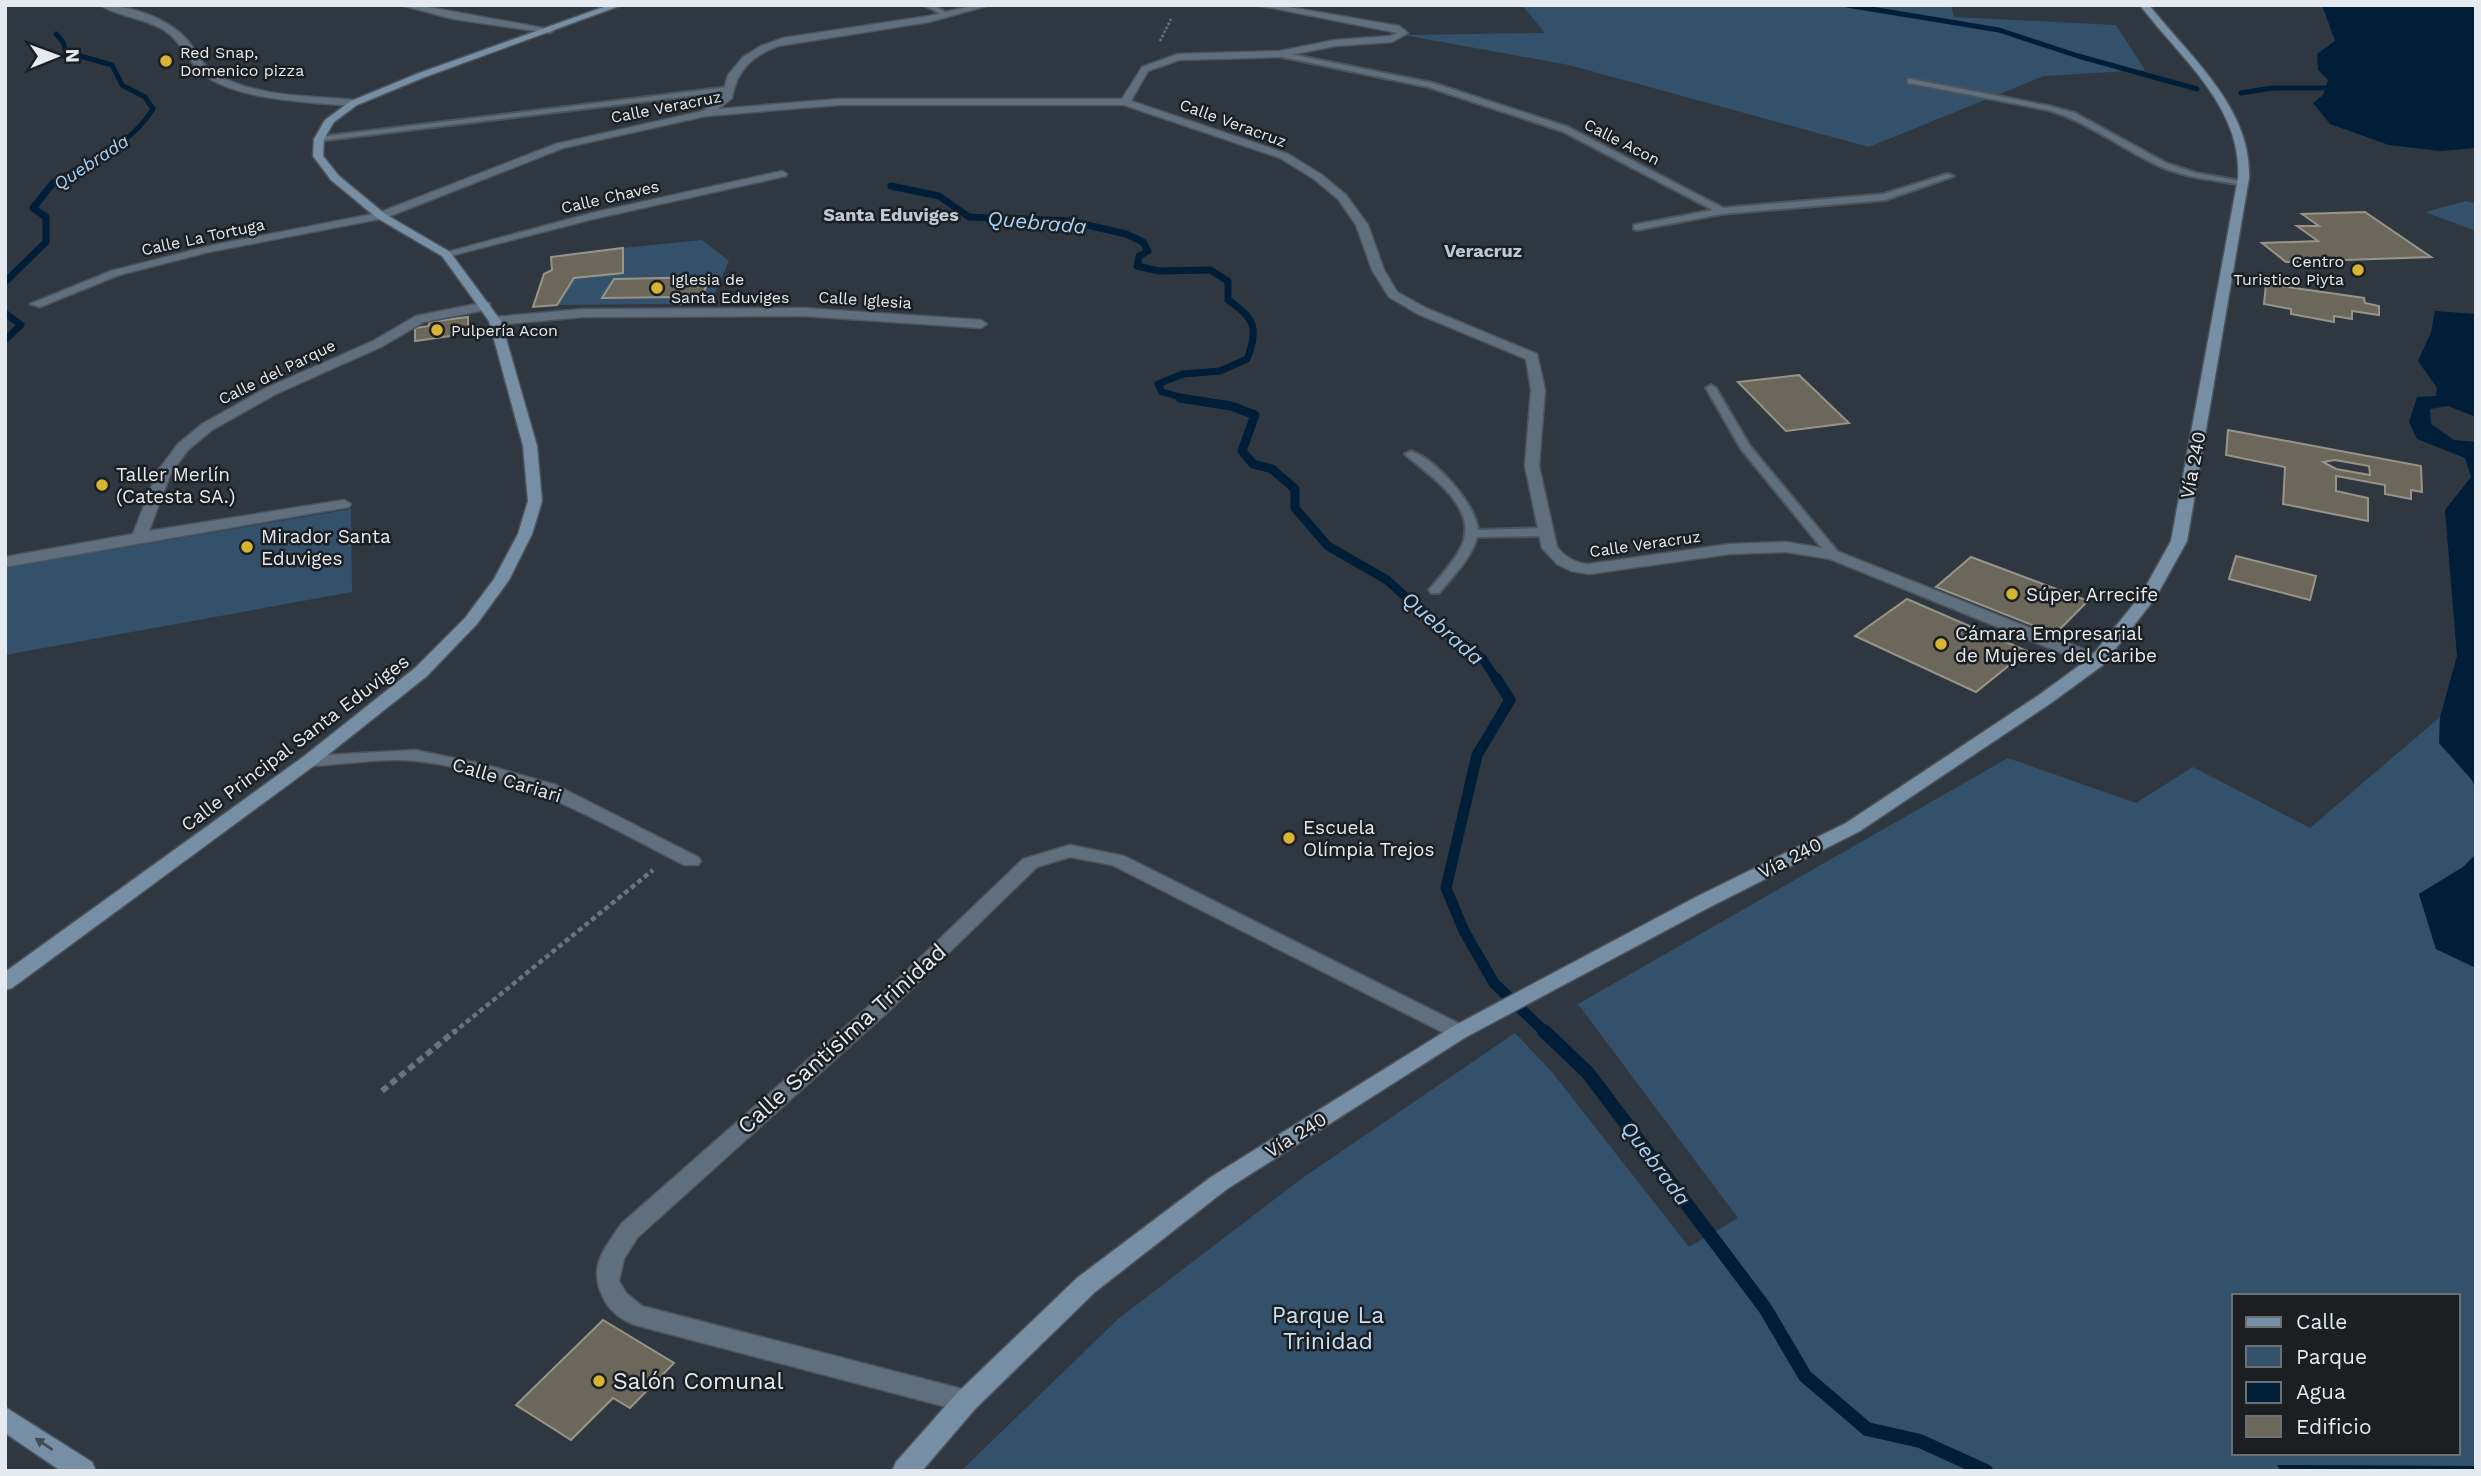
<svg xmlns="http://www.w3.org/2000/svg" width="2481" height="1476" font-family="'Work Sans',sans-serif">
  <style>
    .green { fill: #34516b; fill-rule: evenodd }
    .water { fill: #001e38 }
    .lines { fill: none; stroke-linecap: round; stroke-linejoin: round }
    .stream-far4 { stroke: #001e38; stroke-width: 5 }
    .stream-far3 { stroke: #001e38; stroke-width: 7 }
    .stream-far2 { stroke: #001e38; stroke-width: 9 }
    .stream-far1 { stroke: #001e38; stroke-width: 11 }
    .stream { stroke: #001e38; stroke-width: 14 }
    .building { fill: #6b675b; stroke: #989487; stroke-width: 2; fill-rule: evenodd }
    .lane-casing { stroke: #4c545c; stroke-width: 4 }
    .street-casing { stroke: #4c545c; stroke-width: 3 }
    .secondary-casing { stroke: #4c545c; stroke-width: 3 }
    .path-far2 { stroke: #6b737a; stroke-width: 2.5; stroke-dasharray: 2.5 2; stroke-linecap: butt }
    .path-far1 { stroke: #6b737a; stroke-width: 4.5; stroke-dasharray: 5 3.5; stroke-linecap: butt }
    .path { stroke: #6b737a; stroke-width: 6; stroke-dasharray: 7 4.5; stroke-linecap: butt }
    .lane { fill: #606f7d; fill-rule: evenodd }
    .street { fill: #606f7d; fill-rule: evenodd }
    .secondary { fill: #778fa5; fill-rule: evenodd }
    .oneway { fill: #404c56 }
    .poi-dot { fill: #d8b434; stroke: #1b1f22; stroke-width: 2.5 }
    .labels { text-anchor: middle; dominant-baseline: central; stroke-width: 5; stroke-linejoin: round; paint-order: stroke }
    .far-poi-label { font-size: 16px; fill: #e4eaef; stroke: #1b1f22; text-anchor: start }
    .far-street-label { font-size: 16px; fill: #e4eaef; stroke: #1b1f22 }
    .far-water-label { font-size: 18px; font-style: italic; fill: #a5d2fb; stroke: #1b1f22 }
    .far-neighbourhood-label { font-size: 18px; font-weight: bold; fill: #bec9d4; stroke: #1b1f22 }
    .street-label { font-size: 19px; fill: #e4eaef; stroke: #1b1f22 }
    .poi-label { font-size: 19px; fill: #e4eaef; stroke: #1b1f22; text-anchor: start }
    .water-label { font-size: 21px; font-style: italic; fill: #a5d2fb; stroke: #1b1f22 }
    .near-street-label { font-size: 23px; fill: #e4eaef; stroke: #1b1f22 }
    .near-park-label { font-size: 23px; fill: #cae1f5; stroke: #1b1f22 }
    .near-poi-label { font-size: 23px; fill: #e4eaef; stroke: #1b1f22; text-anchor: start }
  </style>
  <rect width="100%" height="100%" fill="#2f3840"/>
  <!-- green -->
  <g class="green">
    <path d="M1522,5H1951L1954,17L2116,25L2145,70L2044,76L1869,147L1569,65L1404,35L1545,33Z"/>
    <path d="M2466,201L2476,204V231L2425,212Z"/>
    <path d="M702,240L729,261L710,304L698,303L710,277L614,279L603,298L678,297L675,304L557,305L574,278L623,273V248Z"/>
    <path d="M351,509L352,592L5,655V568Z"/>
    <path d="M2440,717L2439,743L2472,780L2476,790V854L2463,867L2419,894L2436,949L2476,968V1466L2278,1465L2281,1471H961L1118,1319L1301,1179L1515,1033L1552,1072L1689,1247L1738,1218L1578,1004L2008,758L2136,803L2193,767L2310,828ZM2234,1296H2458V1453H2234Z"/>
  </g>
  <!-- water -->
  <g class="water">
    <path d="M2322,5H2476V148L2440,151L2389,145L2330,124L2313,103L2323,95L2328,80L2318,70L2317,54L2335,41Z"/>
    <path d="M2435,311L2476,314V417L2448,406L2430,409L2431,424L2454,440L2476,442V790L2472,780L2439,743L2440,717L2457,656L2445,510L2471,477L2465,458L2417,439L2409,422L2417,397L2436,396L2437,388L2418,361L2431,332Z"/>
    <path d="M2476,854V968L2436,949L2419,894L2463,867Z"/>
    <path d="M2277,1465L2476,1466V1471H2281Z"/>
  </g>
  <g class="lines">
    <!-- stream-far4 -->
    <g class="stream-far4">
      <path d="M1847,5L1999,30L2078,56L2197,89"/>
      <path d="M56,34L63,42L66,52L112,65L122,85L145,97L153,109C131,144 97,157 62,178"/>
      <path d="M2241,93L2273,88H2326"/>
    </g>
    <!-- stream-far3 -->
    <g class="stream-far3">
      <path d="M891,186L939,196L969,217L1070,221L1126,234L1143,242L1148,251L1139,256L1137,266L1159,271L1210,270L1228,281V300C1255,318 1259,329 1247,359L1220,371L1183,374L1158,384L1162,392L1191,400"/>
      <path d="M5,282L46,242V217L33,208L53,183L65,176"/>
      <path d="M5,313L21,325L5,340"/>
    </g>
    <!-- stream-far2 -->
    <path class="stream-far2" d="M1180,398L1231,406L1255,415L1242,451L1253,464L1272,469L1295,489V508L1328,546L1387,580L1430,619L1482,658L1497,680"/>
    <!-- stream-far1 -->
    <path class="stream-far1" d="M1496,678L1510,700L1477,755L1446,888L1464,931L1494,983L1546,1033"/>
    <!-- stream -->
    <path class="stream" d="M1544,1031L1588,1073L1765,1308L1805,1376L1867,1429L1920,1441L1986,1471"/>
  </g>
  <!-- building -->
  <g class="building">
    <path d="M2365,212L2431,257L2286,262L2262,243L2318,241L2297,226H2319L2302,214Z"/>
    <path d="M623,248V273L574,278L557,305L533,307L544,274L552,270L551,257Z"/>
    <path d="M711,277L698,303L675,304L678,297L602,298L614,279Z"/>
    <path d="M2266,284L2364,298L2365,303L2379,306V315L2352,311V319L2334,316V322L2291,314V309L2264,304Z"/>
    <path d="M468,317V329L451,331V336L415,341V328L429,326V322Z"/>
    <path d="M1799,375L1849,423L1786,431L1738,382Z"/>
    <path d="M2228,430L2421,466L2422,492L2411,490V499L2385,494V485L2336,476V491L2368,498V521L2283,504L2285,467L2226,455ZM2335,460L2369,466L2370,475L2336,469L2323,462Z"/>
    <path d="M2236,556L2316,576L2310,600L2229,579Z"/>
    <path d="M1971,557L2088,601L2055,634L1936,587Z"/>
    <path d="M1907,599L2027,651L1976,692L1855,636Z"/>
    <path d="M603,1320L674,1363L630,1408L613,1398L571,1440L516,1405Z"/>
  </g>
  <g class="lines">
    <!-- lane casing -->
    <g class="lane-casing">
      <g id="lane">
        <path d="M924,5H933L950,15L945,16Z"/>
        <path d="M1280,52L1433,83L1568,127L1723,208L1884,194L1947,174L1954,176L1885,200L1722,214L1637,230L1634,229V225L1713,210L1562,131L1428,87L1277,56Z"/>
        <path d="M1911,79L2049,106L2075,113L2166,163L2196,173L2247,182L2243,185C2215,180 2185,178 2159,166C2121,148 2088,122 2048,110L1908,83V79Z"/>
        <path d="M728,87H731V91L319,141L315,139L319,137Z"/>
        <path d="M1711,385L1716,388L1750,446L1838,552L1840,555L1838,558H1830L1741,449L1706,388Z"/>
        <path d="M1411,451C1436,460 1475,503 1478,530L1545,528L1551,532L1545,536L1477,537C1471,559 1453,576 1439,593H1431L1429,590C1439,577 1451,566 1459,551C1483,511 1434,479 1407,456L1405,454Z"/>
      </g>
    </g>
    <!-- street casing -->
    <g class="street-casing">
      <g id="street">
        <path d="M100,5C129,5 169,18 188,41C197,52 203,67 216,74C255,97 310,96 354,100L359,103L354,106C311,102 244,101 207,77C189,66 183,42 164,30C144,18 119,17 100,5Z"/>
        <path d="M401,5H417L554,30L550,33L453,19Z"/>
        <path d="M975,5H990L929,22L778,46C752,56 737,70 732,98L718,109L839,99H1122L1142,67L1178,54L1280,51L1335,40L1390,36L1398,33L1257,5H1277L1399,26L1408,33L1392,42L1335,46L1280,57L1179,60L1148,71L1131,101L1288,154L1322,175L1346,195L1368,225L1384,270L1397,292L1426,308L1537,354L1545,390L1539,466L1557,547C1566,558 1575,563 1589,564L1730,544L1786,542L1834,550L2103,657L2105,661L2097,666L2091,665L1830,559L1786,552L1730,554L1589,574L1571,571L1557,564L1542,548L1525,466L1531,390L1526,359L1418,314L1389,297L1372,270L1356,225L1338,199L1314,179L1280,158L1124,105H839L706,116L563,148L385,218L209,252L119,275L40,307L30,304L111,271L209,246L378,213L556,144L703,111L722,97L728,75L743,57L761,46L783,38L929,16Z"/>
        <path d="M782,171L787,174L786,176L593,219L446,257L440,254L592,213Z"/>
        <path d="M486,302L490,303V309L424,322L381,347L276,394L212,430L188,450L171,473L149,531L344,500L351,504L349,507L5,567V557L133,534L157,472L178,444L202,424L266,388L373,341L416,316Z"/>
        <path d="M804,308L981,320L987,324L981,328L804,316L584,317L495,325L489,321L495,317L584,309Z"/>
        <path d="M415,750L483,764L556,785L698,857L701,861L698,865H684C599,821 514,771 416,761C385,757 341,765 309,766L300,761L309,756Z"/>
        <path d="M1070,845L1124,856L1466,1027L1470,1032L1466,1037L1459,1040L1452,1037L1112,865L1070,857L1037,867L891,1009L637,1238L624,1259L619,1281L626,1293L642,1306L966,1390L975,1393L979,1401L975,1409L966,1412L635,1325C623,1321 611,1312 605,1301C587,1268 602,1253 621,1224L877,999L1023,859Z"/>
      </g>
    </g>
    <!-- secondary casing -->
    <g class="secondary-casing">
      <g id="secondary">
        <path d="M609,5H622L425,77L357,105L334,122L324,139L323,156L339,176L385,214L450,252L501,321L537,446L542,501L532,534L509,580L477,624L427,676L315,765L12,988L5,990V972L303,757L415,668L465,618L494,579L518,534L528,501L523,446L489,321L442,256L377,218L331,180L313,156L314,139L325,120L351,101L419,73Z"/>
        <path d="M2140,5H2149C2189,56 2252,108 2249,178L2187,541L2156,597L2103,665L2051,703L1860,831L1708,908L1466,1037L1227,1189L1095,1292L975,1409L922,1471H892L896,1462L957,1393L1077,1278L1211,1177L1452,1027L1694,898L1846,823L2039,695L2091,657L2141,595L2171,541L2238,178C2243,107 2179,57 2140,5Z"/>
        <path d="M5,1407L92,1462L96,1471H61L5,1433Z"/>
      </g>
    </g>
    <!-- path-far2 -->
    <path class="path-far2" d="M1160,41L1171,19"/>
    <!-- path-far1 -->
    <path class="path-far1" d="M453,1033L653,870"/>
    <!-- path -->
    <path class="path" d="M382,1091L455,1031"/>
    <!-- lane -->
    <use href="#lane" class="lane"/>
    <!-- street -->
    <use href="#street" class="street"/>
    <!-- secondary -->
    <use href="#secondary" class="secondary"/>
  </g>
  <!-- one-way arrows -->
  <defs><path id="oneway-solid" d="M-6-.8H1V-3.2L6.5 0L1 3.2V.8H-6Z" transform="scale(1.75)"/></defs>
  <use class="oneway" href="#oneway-solid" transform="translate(44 1444) rotate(-146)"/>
  <!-- markers -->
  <g class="poi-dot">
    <circle cx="166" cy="61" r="7"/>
    <circle cx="2358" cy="270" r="7"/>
    <circle cx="657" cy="288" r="7"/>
    <circle cx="437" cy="330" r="7"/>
    <circle cx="102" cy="485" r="7"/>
    <circle cx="247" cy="547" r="7"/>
    <circle cx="2012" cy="594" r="7"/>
    <circle cx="1941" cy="644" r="7"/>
    <circle cx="1289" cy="838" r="7"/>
    <circle cx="599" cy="1381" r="7"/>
  </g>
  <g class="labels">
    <!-- far-poi labels -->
    <g class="far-poi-label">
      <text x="180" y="52">Red Snap,<tspan x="180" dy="18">Domenico pizza</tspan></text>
      <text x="2344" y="261" text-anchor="end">Centro<tspan x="2344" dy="18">Turistico Piyta</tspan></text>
      <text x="671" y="279">Iglesia de<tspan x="671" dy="18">Santa Eduviges</tspan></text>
      <text x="451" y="330">Pulpería Acon</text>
    </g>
    <!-- far-street labels -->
    <g class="far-street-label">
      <text transform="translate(666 107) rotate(-11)">Calle Veracruz</text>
      <text transform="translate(1233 123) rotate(20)">Calle Veracruz</text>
      <text transform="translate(1622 142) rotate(27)">Calle Acon</text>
      <text transform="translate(610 197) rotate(-13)">Calle Chaves</text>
      <text transform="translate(203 237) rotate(-12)">Calle La Tortuga</text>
      <text transform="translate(865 300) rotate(4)">Calle Iglesia</text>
      <text transform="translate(277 372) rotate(-26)">Calle del Parque</text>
      <text transform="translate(1645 544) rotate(-8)">Calle Veracruz</text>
    </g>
    <!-- far-water labels -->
    <g class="far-water-label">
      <text transform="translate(91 162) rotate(-33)">Quebrada</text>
    </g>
    <!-- far-neighbourhood labels -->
    <g class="far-neighbourhood-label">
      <text x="891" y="214">Santa Eduviges</text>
      <text x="1483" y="250">Veracruz</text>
    </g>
    <!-- street labels -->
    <g class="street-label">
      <text transform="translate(2193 465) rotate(-79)">Vía 240</text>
      <text transform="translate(295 743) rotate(-37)">Calle Principal Santa Eduviges</text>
      <text transform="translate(507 780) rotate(17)">Calle Cariari</text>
      <text transform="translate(1790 858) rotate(-27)">Vía 240</text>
      <text transform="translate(1296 1135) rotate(-32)">Vía 240</text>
    </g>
    <!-- poi labels -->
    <g class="poi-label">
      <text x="116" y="474">Taller Merlín<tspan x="116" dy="22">(Catesta SA.)</tspan></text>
      <text x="261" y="536">Mirador Santa<tspan x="261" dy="22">Eduviges</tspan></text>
      <text x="2026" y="594">Súper Arrecife</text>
      <text x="1955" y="633">Cámara Empresarial<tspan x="1955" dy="22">de Mujeres del Caribe</tspan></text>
      <text x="1303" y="827">Escuela<tspan x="1303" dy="22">Olímpia Trejos</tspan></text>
    </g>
    <!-- water labels -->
    <g class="water-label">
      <text transform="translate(1037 222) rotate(5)">Quebrada</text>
      <text transform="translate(1443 628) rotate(41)">Quebrada</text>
      <text transform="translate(1656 1163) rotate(53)">Quebrada</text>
    </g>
    <!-- near-street labels -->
    <g class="near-street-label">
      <text transform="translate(842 1039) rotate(-42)">Calle Santísima Trinidad</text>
    </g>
    <!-- near-park labels -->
    <g class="near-park-label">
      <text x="1328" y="1315">Parque La<tspan x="1328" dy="26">Trinidad</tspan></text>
    </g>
    <!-- near-poi labels -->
    <g class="near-poi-label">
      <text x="613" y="1381">Salón Comunal</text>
    </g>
  </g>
  <!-- border -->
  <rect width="2481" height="1476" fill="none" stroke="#e4eaef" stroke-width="14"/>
  <!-- legend -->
  <rect x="2232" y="1294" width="228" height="161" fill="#1b1f22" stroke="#6b7074" stroke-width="2"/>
  <rect x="2246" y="1317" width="35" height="10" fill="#778fa5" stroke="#6b7074" stroke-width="2"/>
  <text x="2296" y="1329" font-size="21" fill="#e4eaef">Calle</text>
  <rect x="2246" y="1346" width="35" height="21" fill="#34516b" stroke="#6b7074" stroke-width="2"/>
  <text x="2296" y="1364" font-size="21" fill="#e4eaef">Parque</text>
  <rect x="2246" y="1382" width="35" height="21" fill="#001e38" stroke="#6b7074" stroke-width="2"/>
  <text x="2296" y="1399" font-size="21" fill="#e4eaef">Agua</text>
  <rect x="2246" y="1416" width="35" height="21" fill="#6b675b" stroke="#6b7074" stroke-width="2"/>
  <text x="2296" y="1434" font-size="21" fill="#e4eaef">Edificio</text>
  <!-- north arrow -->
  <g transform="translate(56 56) rotate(89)" stroke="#1b1f22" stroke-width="5" paint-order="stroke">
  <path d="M0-5L12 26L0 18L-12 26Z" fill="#e4eaef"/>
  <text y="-10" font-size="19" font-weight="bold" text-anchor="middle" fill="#e4eaef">N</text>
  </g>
</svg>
